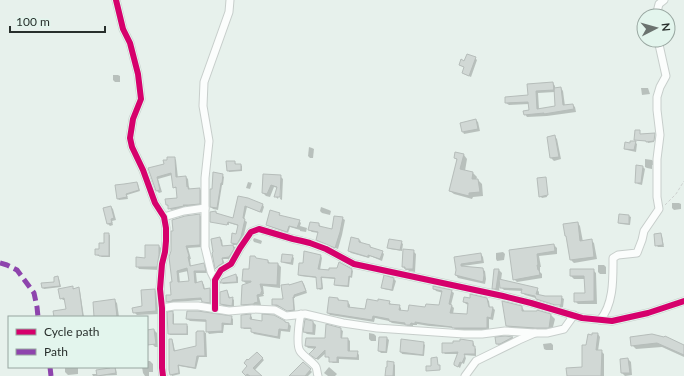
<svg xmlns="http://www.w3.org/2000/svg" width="684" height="376" font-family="Lato,sans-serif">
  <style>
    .shadow { fill: #0003; fill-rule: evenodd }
    .building { fill: #d1d8d5; stroke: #b6bdba; fill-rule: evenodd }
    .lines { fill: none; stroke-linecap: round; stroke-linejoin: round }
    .minor-casing { stroke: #c7cecb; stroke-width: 9 }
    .path { stroke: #ced1d0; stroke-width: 1; stroke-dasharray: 3 2; stroke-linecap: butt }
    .minor { stroke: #fbfdfc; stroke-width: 7 }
    .quiet { stroke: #8e44ad; stroke-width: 5; stroke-dasharray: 10 5; stroke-linecap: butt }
    .cycleway-casing { stroke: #e3f5ed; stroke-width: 8 }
    .cycleway { stroke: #d6006c; stroke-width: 6 }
  </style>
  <rect width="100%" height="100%" fill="#e7f1ec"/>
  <!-- shadow -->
  <g class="shadow">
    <path d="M475,58L477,60L471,77L464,74L463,73L465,67L460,65L465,62Z"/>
    <path d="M113,75H118L120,76V82H115L113,80Z"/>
    <path d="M553,83L555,86V88H561L563,91L565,106L573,105L575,107L576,112L547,116L527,117L525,114L530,111L529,104L509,105L506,103L529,96V85ZM555,92L556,107L539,109L538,93Z"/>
    <path d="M641,88H648L650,94L642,95Z"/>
    <path d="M476,120L478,122L480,131L464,134L463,132Z"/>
    <path d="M639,131L640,135L654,134V142L648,143L647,141L636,140H635Z"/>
    <path d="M554,136L557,139L561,159L554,161L551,158Z"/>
    <path d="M635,142L637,144L636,152L627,150L625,149Z"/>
    <path d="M309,147L312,148L314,149L313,158H310L308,156Z"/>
    <path d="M464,155L467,159L465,171L473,173L477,177L476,180H478L482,184L483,196L473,197L472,199L454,194L450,191L457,160L455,158Z"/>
    <path d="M174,158L176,160L178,178L186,177L188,179L189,188L191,190L200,189L202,191V205L192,207L185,206V208L171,210L169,208L167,205L178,198L177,189L174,187L172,175L158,179L162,192L159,193L157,191L149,169L165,164Z"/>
    <path d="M645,159L652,160L653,161V165H652V169L647,168L645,167V168Z"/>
    <path d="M235,162L236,165H241L242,166V171L229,172L228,170Z"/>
    <path d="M643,167L645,169L642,185L638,184L636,182Z"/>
    <path d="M222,175L224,177L223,185H222L218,210L213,209L211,207L213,190Z"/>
    <path d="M264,175L280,176L283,179L282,200L280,199L281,188L279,193L278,199L275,196L278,188L274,187L270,197L266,196L263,193Z"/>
    <path d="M545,179L547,197L542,198L540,196Z"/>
    <path d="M248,182L252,183L250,189L246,188Z"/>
    <path d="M136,183L138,184L140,191L127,195L128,199L119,200L118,199Z"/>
    <path d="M238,197L263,205L264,207L262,213L247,207L244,220L247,222L243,239L238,245H233L232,243L237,235L239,226L229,223V225L211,221V213L216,212L218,214L234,219Z"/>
    <path d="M672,203H679L681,204V209L674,210L672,208Z"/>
    <path d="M111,207L113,209L116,220L112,221L113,225L110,226L108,224L104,209Z"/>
    <path d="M321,207L329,210L331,211L330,215L322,213L320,211Z"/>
    <path d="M279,214L281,216L299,221L301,223L300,226L307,228L306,232L300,231V230L290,227L288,233L269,226L267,225Z"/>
    <path d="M199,215L202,217V247L188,248L191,259H190L191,267L203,264L206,267L207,273H196L197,283L202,282L204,285L205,290L210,289L212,291V305L205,304L202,300L174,302V303L170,304L167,302L172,296L173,283L170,257ZM188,271L190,282L180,283L179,273Z"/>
    <path d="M629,216L631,217L630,225L621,224L619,223Z"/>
    <path d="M342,218L345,220L342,235L338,249L319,242L317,240L319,233L312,232L309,230L319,224L321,227L333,231Z"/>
    <path d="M578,223L580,226L583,242L591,240L594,243L597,259L574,263L571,260Z"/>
    <path d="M108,234L110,235V257H102L100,256H98L96,254L105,244Z"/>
    <path d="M661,234L662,236L664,247H658L656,245Z"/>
    <path d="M220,238L222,240L223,247L233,246L235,247V251L231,259H223L225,265L218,270L217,268L213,254Z"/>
    <path d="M254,238L260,240L262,241L261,244L254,242L253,240Z"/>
    <path d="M359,240L361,241L360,244L370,246L372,248L382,252L384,254L382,261L370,256L369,258L351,253L349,251Z"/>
    <path d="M401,242L403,244L402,251L390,249L389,247Z"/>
    <path d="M554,245L557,248V254L539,256L541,267H540V272L542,274V278L517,282L514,279L510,250Z"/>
    <path d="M159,246L161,248V258L159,270L139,269L137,266Z"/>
    <path d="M413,251L416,254L415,272L409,271L408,270H406L403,267Z"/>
    <path d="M305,252L321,256L322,258L320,270L351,269L353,271L352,278L350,277L349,287L337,286L335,285L336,279L322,278L323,289L320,290L318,288L317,278L300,276L299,274L303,264Z"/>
    <path d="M503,252L505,254L504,260L497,261L496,259V253Z"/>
    <path d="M481,254L483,257L484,263L463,266V267L482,269L485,271L486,279L485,284L458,278L456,275L457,270L455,258Z"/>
    <path d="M292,256L294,258L293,265L284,263L282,261Z"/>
    <path d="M258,260L268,261L271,264H278L281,267L280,288L263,286L264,294H263L264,296L259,297L261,305L245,307L242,305L247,284L243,281Z"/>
    <path d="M598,265H604L606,267V274H600L598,272Z"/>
    <path d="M499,270L502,273L501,280L537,289L539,292V295L545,297H561L564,299L563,307H559L560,305L525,295L522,292V291L504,290L501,287L500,282L499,292L496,291L493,288Z"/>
    <path d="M593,270L596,273L597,304H578L575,301L586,293L585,279H574L571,276Z"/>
    <path d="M236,275L238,277V283L223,284L221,282Z"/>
    <path d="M58,277L59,279L61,287L44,289L43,288L55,282Z"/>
    <path d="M394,279L396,281L393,291L384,289L382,287Z"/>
    <path d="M302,282L304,284L307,293L295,297V298H294L295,312H290L280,307L275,306L273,304L285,300L289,285Z"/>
    <path d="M72,287L75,289H78L80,291L84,317H55L67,310L65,300H63L61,298Z"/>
    <path d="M434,288L451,291L454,293L451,305L454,308L453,314L468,315L469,305L466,304L464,302L487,299L489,301L490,308H493L495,310L493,320L489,319V330H455L454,328L430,326H429L417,324V325H413V327H408L406,325L392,323L389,321L375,318L374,322L330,315L328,313L338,299L340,301L348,302L350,305V308L366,310L389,302L391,304L399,306L401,308V311L409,312L426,308L440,306L443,293L436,291Z"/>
    <path d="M155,290L158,293L159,314L137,315L134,312L143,307Z"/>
    <path d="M227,291L228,293L230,298H232L234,300V307L223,306L221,304Z"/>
    <path d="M114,300L117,303L119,317H95Z"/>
    <path d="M522,307L525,312L551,315L555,319L552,331L511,330L507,326Z"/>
    <path d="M172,312L174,314V325H186L188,326V335H170L169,334Z"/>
    <path d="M250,315L252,317V320L263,322L289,324L291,326L290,332L281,331L280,339L254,334L252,332V329H244L242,327Z"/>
    <path d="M231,317L233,319V325H224L223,333H218L209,334L207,331V322L190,321L187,319Z"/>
    <path d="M313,322L316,325L315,335L307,334L304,332Z"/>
    <path d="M340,329L343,331L342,339H348L350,341V352H357L359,355V360L339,359V363H333L330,361V358H329L326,356V353L318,360L311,354L316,349L308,348L306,346L326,340Z"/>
    <path d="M154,330L157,333L158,347H155L152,344Z"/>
    <path d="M204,332L206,333L207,357H199L196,369L179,366L180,374L172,376L171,374L172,340L173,342L175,351L197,347Z"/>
    <path d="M369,333L374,334L376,336V341H371L369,339Z"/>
    <path d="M598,334L600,337L598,351H601L604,354V376H568L583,368L587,346Z"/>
    <path d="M505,337L512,338L514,339L502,345H499L497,344Z"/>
    <path d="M387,338L389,340L387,353H381L379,351Z"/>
    <path d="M631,338L684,346V357L662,347L636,349L632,345Z"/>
    <path d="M473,342L474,344V347L476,349V356L464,355L466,358L464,364L462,363L460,368L457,366L459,354H445L443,352Z"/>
    <path d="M423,343L425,345L424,356L402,354L401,352Z"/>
    <path d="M551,343L553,345V350H546L544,349L543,344Z"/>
    <path d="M257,353L264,360L255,370L261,376H247L243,372L248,366L249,362Z"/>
    <path d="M628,359L631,362L632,375L625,376L622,373Z"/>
    <path d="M147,361H150L153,364V372H149V376H145L143,373L142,367H147Z"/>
    <path d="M303,363L312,372L308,376H291Z"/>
    <path d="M393,363L395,365V376H386Z"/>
    <path d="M65,367H78V374L68,375L65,372Z"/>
    <path d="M115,367L116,369L117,375L93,376L92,374H98Z"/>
    <path d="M329,367L337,374L335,376H328L324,373Z"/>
  </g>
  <!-- building -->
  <g class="building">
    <path d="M467,54L476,57L469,76L462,73L464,67L459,65L461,59L464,61Z"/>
    <path d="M553,82L554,90L536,91L537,109L555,106L554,88L561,87L563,105L573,104L574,109L544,114V113L524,115L523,111L529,110L528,102L505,103V97L528,95L527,84Z"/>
    <path d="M476,119L478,129L462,132L460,123Z"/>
    <path d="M635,130H640V134L655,133L654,141L646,142V141L634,140Z"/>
    <path d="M555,135L559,157L550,158L547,137Z"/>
    <path d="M630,141H636L634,150L624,149L625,142L630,143Z"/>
    <path d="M455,152L464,154L460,169L473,172L472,179H478L480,192L469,193V196L449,191L457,159L454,158Z"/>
    <path d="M167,157H175L176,177L186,176L187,187H189L188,189L200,188V204L189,205H183L184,206L168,209V205H166L165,199L177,198L176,187L173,188L171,173L157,177L160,190L156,191L148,168L164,164L163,160H167Z"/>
    <path d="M226,161H235V164H241V170L227,171Z"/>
    <path d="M636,165L643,166L641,183H635Z"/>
    <path d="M213,172L223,174L222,183H221L217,208L210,207V189H212Z"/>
    <path d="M263,174L281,175L280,197H274L277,187L271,185L267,194L262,193Z"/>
    <path d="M546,177L548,195L539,197L537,178Z"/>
    <path d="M137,182L139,190L126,194L127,197L117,199L115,185L124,184Z"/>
    <path d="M238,196L248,198L263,204L260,212L245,206L243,218L245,219L241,237L237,244L231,243L232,233L236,234L238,225L228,222L227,225L210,222V212L216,211V213L233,218Z"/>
    <path d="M111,206L114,218L111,219L112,223L107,224L103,208Z"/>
    <path d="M270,210L280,213L279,215L300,220L297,228L289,226L287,232L266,225Z"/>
    <path d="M200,214V245L186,246L189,256L188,257L190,266L204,263L206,271H194L195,283L202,281L204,289L210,288V303L202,302L201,298L172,300V301L166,302V295H171L170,282H172L169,257L171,251V231H173L172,220L185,216ZM187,268L189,281L178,282L177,271Z"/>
    <path d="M619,214L629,215V224L618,223Z"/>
    <path d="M334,216L343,217L340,232L335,248L316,240L318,232L308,230L310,222L319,223V226L332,229Z"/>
    <path d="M578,222L580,241L592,239L594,257L570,260L566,236H565L563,224Z"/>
    <path d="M104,233H109V256H99V255H95V249H99V243H104Z"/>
    <path d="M661,233L663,245L655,246L654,234Z"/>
    <path d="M220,237L222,246L233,245L234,249L229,257L222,258L223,263L218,266L215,269L212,253L213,252L211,239Z"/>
    <path d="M351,237L359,239V242L370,245V247L383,251L380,259L368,255V257L348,251Z"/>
    <path d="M389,239L402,241L400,250L387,248Z"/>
    <path d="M554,244L555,251L537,254L538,265H537L538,270H539L540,275L513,280L509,250Z"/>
    <path d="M145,245H159V255L157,267H136V257L145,258Z"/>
    <path d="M403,249L414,250L413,269H405V267H402Z"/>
    <path d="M304,251L321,255L318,269L329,270V268H337L339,262L352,269L351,277L349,276L348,286L334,285L335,278L321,277L322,288L317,289L316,277L298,275L299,263H303Z"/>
    <path d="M481,253L482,261L461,264V266L483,268L484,275L483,282L455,275L456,270L454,257Z"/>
    <path d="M282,254L293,255L291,263L281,262Z"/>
    <path d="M250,256H255L256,258L268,260V263H278L277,285L260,284L262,291L261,292V294L257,295L258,302L254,303V304L241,305L242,285L251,282V281H242L243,269H249Z"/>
    <path d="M494,269H499L496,289H492Z"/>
    <path d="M570,269H594V301L574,302V293H585L584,276H570Z"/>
    <path d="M236,274L237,282L220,283L222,279Z"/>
    <path d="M384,275L394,278L392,290L381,288Z"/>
    <path d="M58,276L60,286L42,288L41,283L54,282V277Z"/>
    <path d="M499,279L538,288L536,294L545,296H562L561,305H555L536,299L535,296L521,293L522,289L500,288Z"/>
    <path d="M302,281L306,291L294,295V297H293L294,310L287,311L277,305H272V299H283L281,285L289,284V285Z"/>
    <path d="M73,286V289L79,287L83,317H54L53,311L66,309L64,298L60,299L58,289Z"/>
    <path d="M433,286L452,290L449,304L452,305L450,313L467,314L468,303L463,302L464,297L470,298V294L487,298L489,307H493L491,318L487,317V328H452V327L427,324L415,322V324L411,323L410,325H405V323L389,321V319L373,316L372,320L327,313L329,297L338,298V300L348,301V307L365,309L367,299L378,301V299L390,301L389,304L400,305L399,310L408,311L409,305L425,307L426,304L439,305L442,291L433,289Z"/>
    <path d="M155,289L156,311L133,313L132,308L142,306L141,290Z"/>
    <path d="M227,290L229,298L233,297L232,306L220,304V292Z"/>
    <path d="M115,299L117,317H94L93,302Z"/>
    <path d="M502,301L522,306V311H537V310L551,314L549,328H535L506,326Z"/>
    <path d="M173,311V324H187V334H168L167,312Z"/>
    <path d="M187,311H198L232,316L231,324L222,323V331L206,332V320L186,319Z"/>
    <path d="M251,314L250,319L262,321V314L274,315L285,321V322L289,323L288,330L279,329L278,337L251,332V328H241V315Z"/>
    <path d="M305,319L313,321V333L303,332Z"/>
    <path d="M326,324L341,328V338H348V351H358L357,358L337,357V362H329V357H325V350L316,359L309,354L316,347L305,346L306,338H325Z"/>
    <path d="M153,329H154L156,344L147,345V330Z"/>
    <path d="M197,331H204L205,356H197L195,368L178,365L179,373L170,375L169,370V339H172L174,351L196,346V332H197Z"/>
    <path d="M592,333H598L596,350H602L601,376H567L566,368L582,367V345H586L588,334L592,335Z"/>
    <path d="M652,334L664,337L665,336L684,345V355L657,343L631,346L630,337Z"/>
    <path d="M505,336L513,337L500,344H496L495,337Z"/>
    <path d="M379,337H387L386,352L378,351Z"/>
    <path d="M401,339L424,342L423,355L400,352Z"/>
    <path d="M460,339L473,341V346H475V354H464L465,356L462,363L460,362L458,367L454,365V363L458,352L442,353V343H453V341H460Z"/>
    <path d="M257,352L263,358L253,368L262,376H250L247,374L246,376L242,372L247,366L244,363L247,359L248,360Z"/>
    <path d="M437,357L438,365H440V370L426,371V366H431V358Z"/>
    <path d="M628,358L630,373H621L620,359Z"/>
    <path d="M387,361L394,362L393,376H385L386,367H387Z"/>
    <path d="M303,362L311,369L305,376H289Z"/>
    <path d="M110,367H115L116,373L97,376L96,370L110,368Z"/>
  </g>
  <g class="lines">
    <!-- minor casing -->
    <g class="minor-casing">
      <g id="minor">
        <path d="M116,0L123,29L130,43L138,74L141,99L133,119L130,138L132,147L143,170L155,203L164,217L166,228V241L165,252L162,264L160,289L162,308V368L163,376"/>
        <path d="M656,16L659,4L664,0"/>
        <path d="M164,217L184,211L205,208"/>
        <path d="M215,280L211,272L205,247V178L209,141L203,106L204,82L229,12L230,0"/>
        <path d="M162,308L174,306H198L229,311L252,309L275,310L286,316L305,314L343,323L377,328L464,334H482L505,331L535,333"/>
        <path d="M215,309V280L221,270L231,264L240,248L251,232L259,229L293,239L302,241L310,243L326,249L354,264L503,296L531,303L582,318L612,321L648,313L684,301"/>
        <path d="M301,314C299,321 296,345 300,351C304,357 313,362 316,367C317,369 317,373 318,376"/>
        <path d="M600,320C614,304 613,278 613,258L618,255L637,253L642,240L644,231L659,209L657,197V159L660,135L657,110V97L660,87L666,76L658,40"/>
        <path d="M465,376L476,361L519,340L535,333H547L564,329L574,315"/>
      </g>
    </g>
    <!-- path -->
    <path class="path" d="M665,205L676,194L684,181"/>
    <!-- minor -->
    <use href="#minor" class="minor"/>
    <!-- quiet -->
    <g class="quiet">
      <path d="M0,263L7,265L17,270L34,293L37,307L38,317"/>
      <path d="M50,367L51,376"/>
    </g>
    <!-- cycleway casing -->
    <g class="cycleway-casing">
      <g id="cycleway">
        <path d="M116,0L123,29L130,43L138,74L141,99L133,119L130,138L132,147L143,170L155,203L164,217L166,228V241L165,252L162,264L160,289L162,308V368L163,376"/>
        <path d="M215,309V280L221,270L231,264L240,248L251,232L259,229L293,239L302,241L310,243L326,249L354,264L503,296L531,303L582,318L612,321L648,313L684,301"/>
      </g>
    </g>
    <!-- cycleway -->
    <use href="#cycleway" class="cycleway"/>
  </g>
  <!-- legend -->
  <rect x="8" y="316" width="140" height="52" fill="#e3f5ed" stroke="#98a6a0"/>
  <rect x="16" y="329" width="20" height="6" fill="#d6006c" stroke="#98a6a0"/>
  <text x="44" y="336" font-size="12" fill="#282f2c">Cycle path</text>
  <rect x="16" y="349" width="20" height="6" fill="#8e44ad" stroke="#98a6a0"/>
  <text x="44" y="356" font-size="12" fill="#282f2c">Path</text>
  <!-- north arrow -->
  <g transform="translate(656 28) rotate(84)"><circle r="19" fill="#e3f5ed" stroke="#98a6a0"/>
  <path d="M0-3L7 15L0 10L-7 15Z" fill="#6b736f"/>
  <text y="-6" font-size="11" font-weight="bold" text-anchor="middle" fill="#282f2c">N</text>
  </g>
  <!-- scale -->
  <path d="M10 26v6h95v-6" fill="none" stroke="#282f2c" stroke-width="2"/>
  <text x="16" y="26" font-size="12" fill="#282f2c" stroke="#e3f5ed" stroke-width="3" paint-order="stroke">100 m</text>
</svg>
